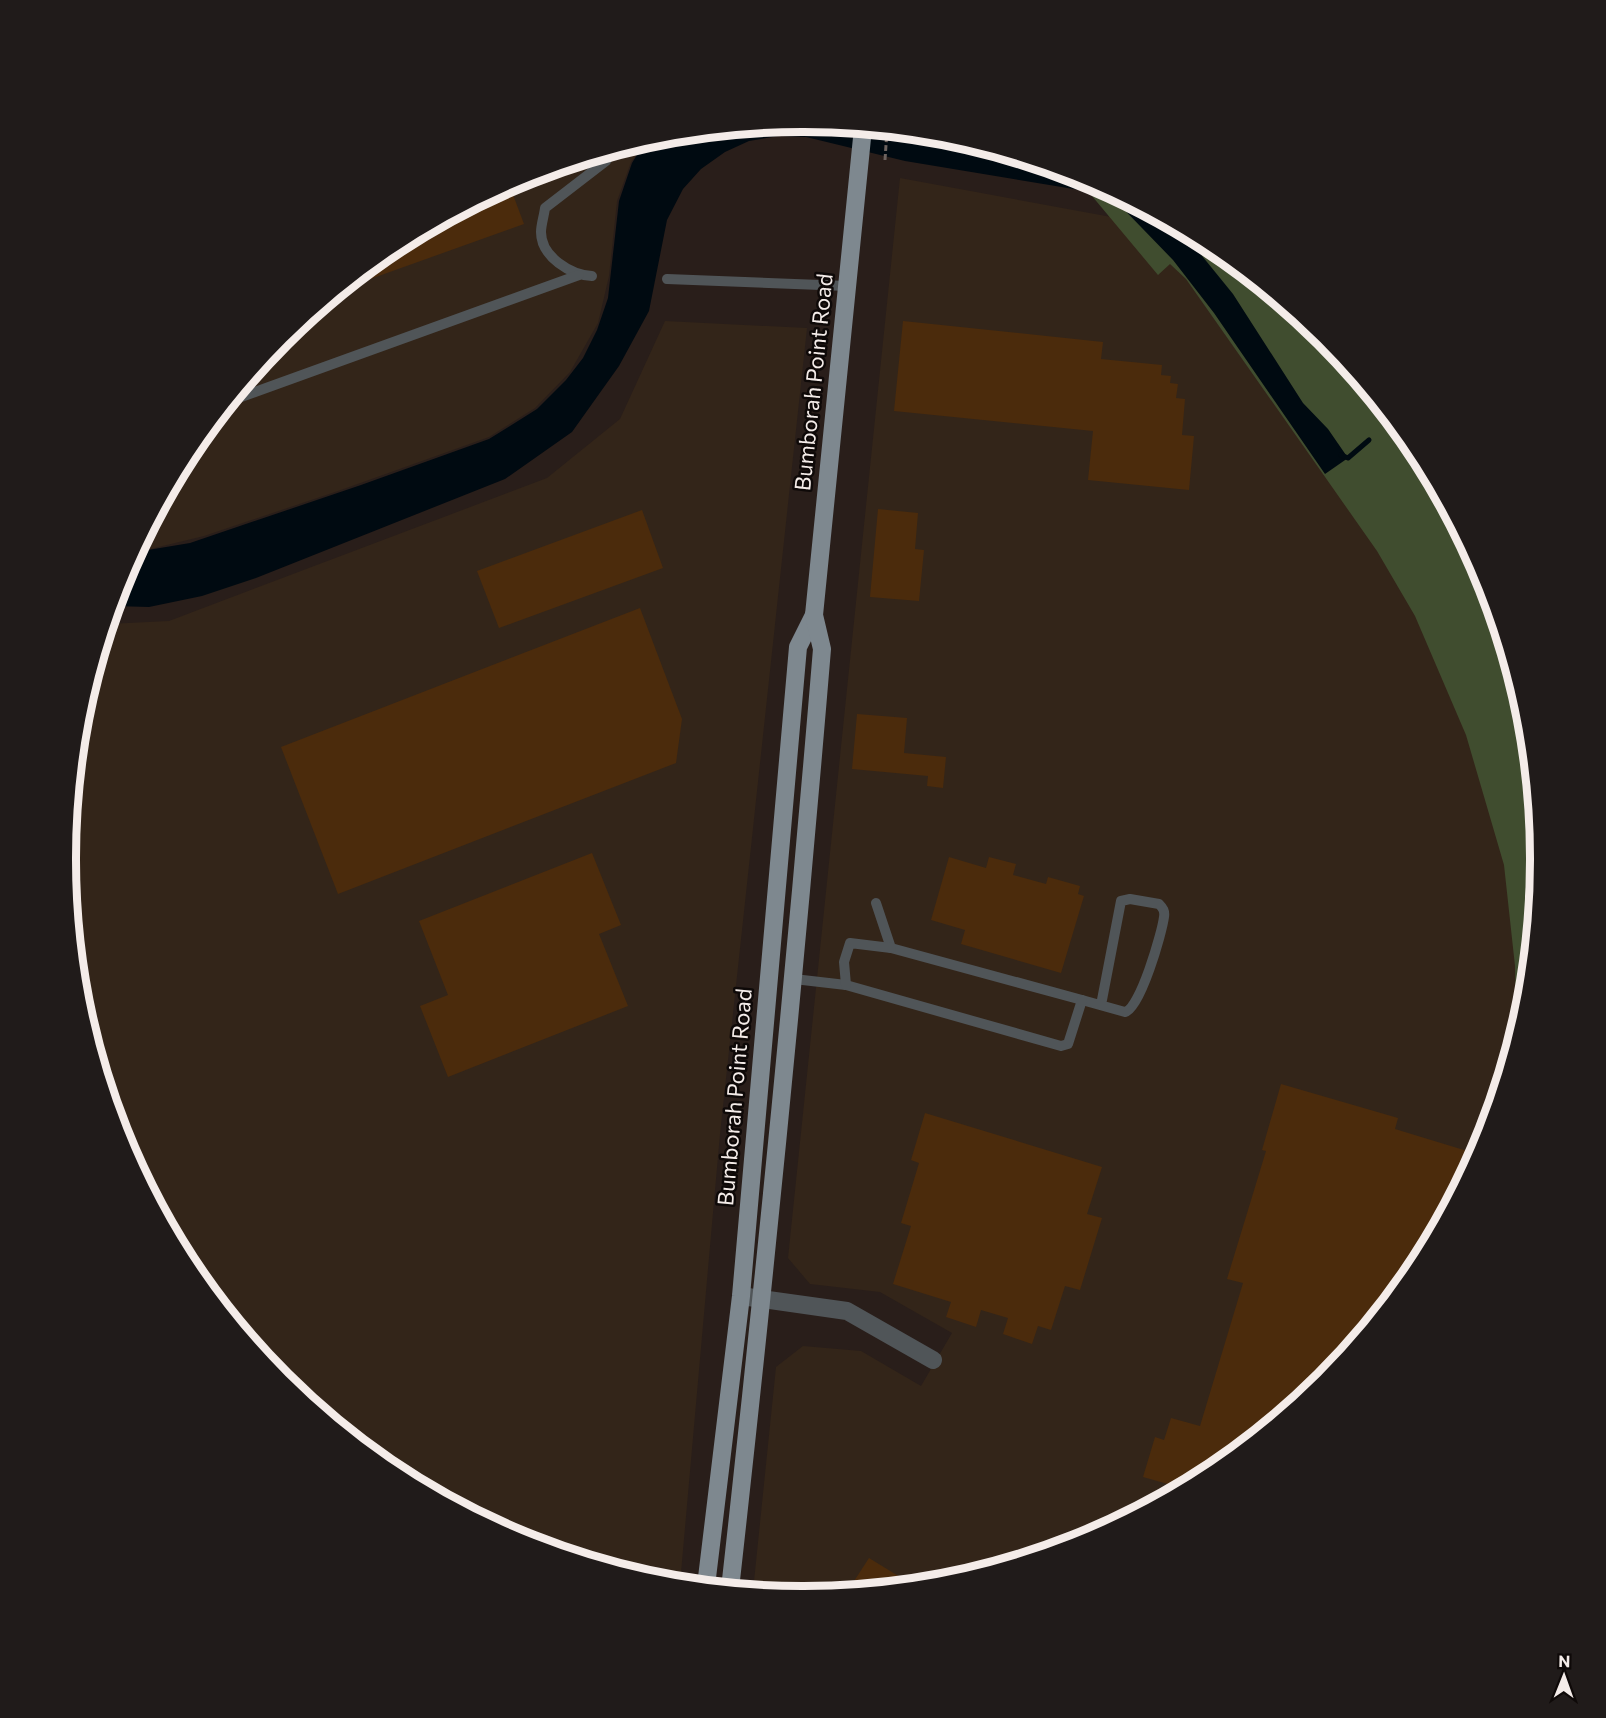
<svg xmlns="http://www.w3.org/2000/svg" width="1606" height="1718" font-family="Commissioner,sans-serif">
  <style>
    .industrial { fill: #332519 }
    .green { fill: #404d2f }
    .water { fill: #000a11 }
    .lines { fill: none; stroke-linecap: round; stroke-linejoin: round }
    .stream { stroke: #000a11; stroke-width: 5 }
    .building { fill: #4b2b0c }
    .path { stroke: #6d635f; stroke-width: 3; stroke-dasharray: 6 3; stroke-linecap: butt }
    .service { stroke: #505558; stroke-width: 10 }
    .minor { stroke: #505558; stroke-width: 18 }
    .primary { stroke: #7e888f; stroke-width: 18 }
    .labels { text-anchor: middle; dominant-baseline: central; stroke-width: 5; stroke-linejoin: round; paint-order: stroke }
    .street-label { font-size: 22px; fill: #f4ece9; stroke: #0e0908 }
    .rim { fill: none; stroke: #f4ece9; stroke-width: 8 }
  </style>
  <rect width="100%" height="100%" fill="#291e1a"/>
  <!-- industrial -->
  <g class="industrial">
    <path d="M647,140L631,162L617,201L609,276L598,323L570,372L535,408L489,437L338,491L204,536L146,550L137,549L190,449L282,338L394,246L521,178Z"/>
    <path d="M900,178L1182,230L1480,689L1526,1003L1484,1141L1416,1269L1324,1380L1212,1472L1085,1540L946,1582L803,1596L753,1591L776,1367L803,1346L861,1351L921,1386L952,1333L880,1292L810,1284L788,1258Z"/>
    <path d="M665,321L807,328L720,1134L680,1584L659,1582L521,1540L393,1472L282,1380L190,1268L122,1141L80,1002L66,859L80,715L108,624L169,621L547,478L620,419Z"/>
  </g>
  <!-- green -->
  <path class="green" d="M1084,178L1213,246L1324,338L1416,450L1484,577L1526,716L1540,859L1526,1003L1516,1037L1515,966L1504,865L1466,735L1415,616L1377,551L1186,279L1170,264L1158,275L1087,190Z"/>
  <!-- water -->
  <path class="water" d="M803,122L947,136L1085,178L1181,230L1233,294L1303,403L1328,429L1348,458L1325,474L1214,313L1173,260L1110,195L905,161L806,137L779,136L749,141L725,152L701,169L683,189L667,220L649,311L619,366L572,432L505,479L256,578L202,596L149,607L113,606L122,577L136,552L190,543L361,485L489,439L537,409L566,380L583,358L597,330L608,298L619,201L632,163L646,140L660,136Z"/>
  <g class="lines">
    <!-- stream -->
    <path class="stream" d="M1341,455L1348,458L1369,440"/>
  </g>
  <!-- building -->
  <g class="building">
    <path d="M509,184L524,224L345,288L344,287L394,246Z"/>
    <path d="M903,321L1103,342L1101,359L1162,365L1161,375L1171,376L1170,383L1178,384L1176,398L1185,399L1182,435L1194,436L1189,490L1088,480L1093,431L894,411Z"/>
    <path d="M878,509L918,513L915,549L924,550L919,601L870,597Z"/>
    <path d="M642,510L663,568L499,628L477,571Z"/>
    <path d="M640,608L682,719L676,763L338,894L281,747Z"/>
    <path d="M857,714L907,718L904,753L946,757L943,788L927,786L928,776L852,769Z"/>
    <path d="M592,853L621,925L599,934L628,1006L448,1077L420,1006L448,995L419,921Z"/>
    <path d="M949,857L986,868L989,857L1016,864L1013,875L1046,884L1048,877L1080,886L1078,894L1084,896L1061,973L961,944L965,930L931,920Z"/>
    <path d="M1281,1084L1398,1118L1395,1129L1477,1154L1416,1269L1324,1380L1212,1472L1182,1488L1143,1477L1155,1437L1164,1440L1171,1418L1200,1426L1243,1283L1227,1279L1266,1151L1262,1150Z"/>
    <path d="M925,1113L1102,1167L1087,1214L1102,1218L1080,1290L1065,1286L1051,1330L1038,1326L1032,1344L1003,1334L1008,1318L981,1310L976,1327L946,1317L951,1302L893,1284L911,1226L901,1223L919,1163L911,1160Z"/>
    <path d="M869,1558L913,1585L847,1592Z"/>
  </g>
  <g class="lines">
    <!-- path -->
    <path class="path" d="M885,160L887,130"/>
    <!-- service -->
    <g class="service">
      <path d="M592,276C571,275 541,257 541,232C541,225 544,216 545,208L606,161L613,150"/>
      <path d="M667,279L847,286"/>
      <path d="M230,401L579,275"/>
      <path d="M876,903L891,948L1082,1000L1125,1012C1140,1009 1162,933 1164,917C1165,911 1163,908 1159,904L1130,899L1121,901L1101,1005"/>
      <path d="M794,979L846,985L1061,1046L1068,1044L1082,1000"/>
      <path d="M846,985L844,962L850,943L891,948"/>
    </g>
    <!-- minor -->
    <path class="minor" d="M741,1296L847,1311L933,1360"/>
    <!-- primary -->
    <g class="primary">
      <path d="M706,1586L741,1296L798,647L814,615"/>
      <path d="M730,1589C765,1276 796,963 822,649L814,615L863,128"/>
    </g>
  </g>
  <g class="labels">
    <!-- street labels -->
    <g class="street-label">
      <text transform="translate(813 382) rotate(-84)">Bumborah Point Road</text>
      <text transform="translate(734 1097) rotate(-85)">Bumborah Point Road</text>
    </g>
  </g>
  <!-- crop -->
  <path d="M0 0H1606V1718H0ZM802 132H804A726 726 0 0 1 1530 858V860A726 726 0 0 1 804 1586H802A726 726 0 0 1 76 860V858A726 726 0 0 1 802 132Z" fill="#201b1a" fill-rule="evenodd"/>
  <path class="rim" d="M802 132H804A726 726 0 0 1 1530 858V860A726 726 0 0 1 804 1586H802A726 726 0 0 1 76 860V858A726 726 0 0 1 802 132Z"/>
  <!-- north arrow -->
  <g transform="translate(1564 1676) rotate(1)" stroke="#0e0908" stroke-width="4.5" paint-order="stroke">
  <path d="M0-4.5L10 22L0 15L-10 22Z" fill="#f4ece9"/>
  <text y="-9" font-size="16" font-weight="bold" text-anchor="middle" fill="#f4ece9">N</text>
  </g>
</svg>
